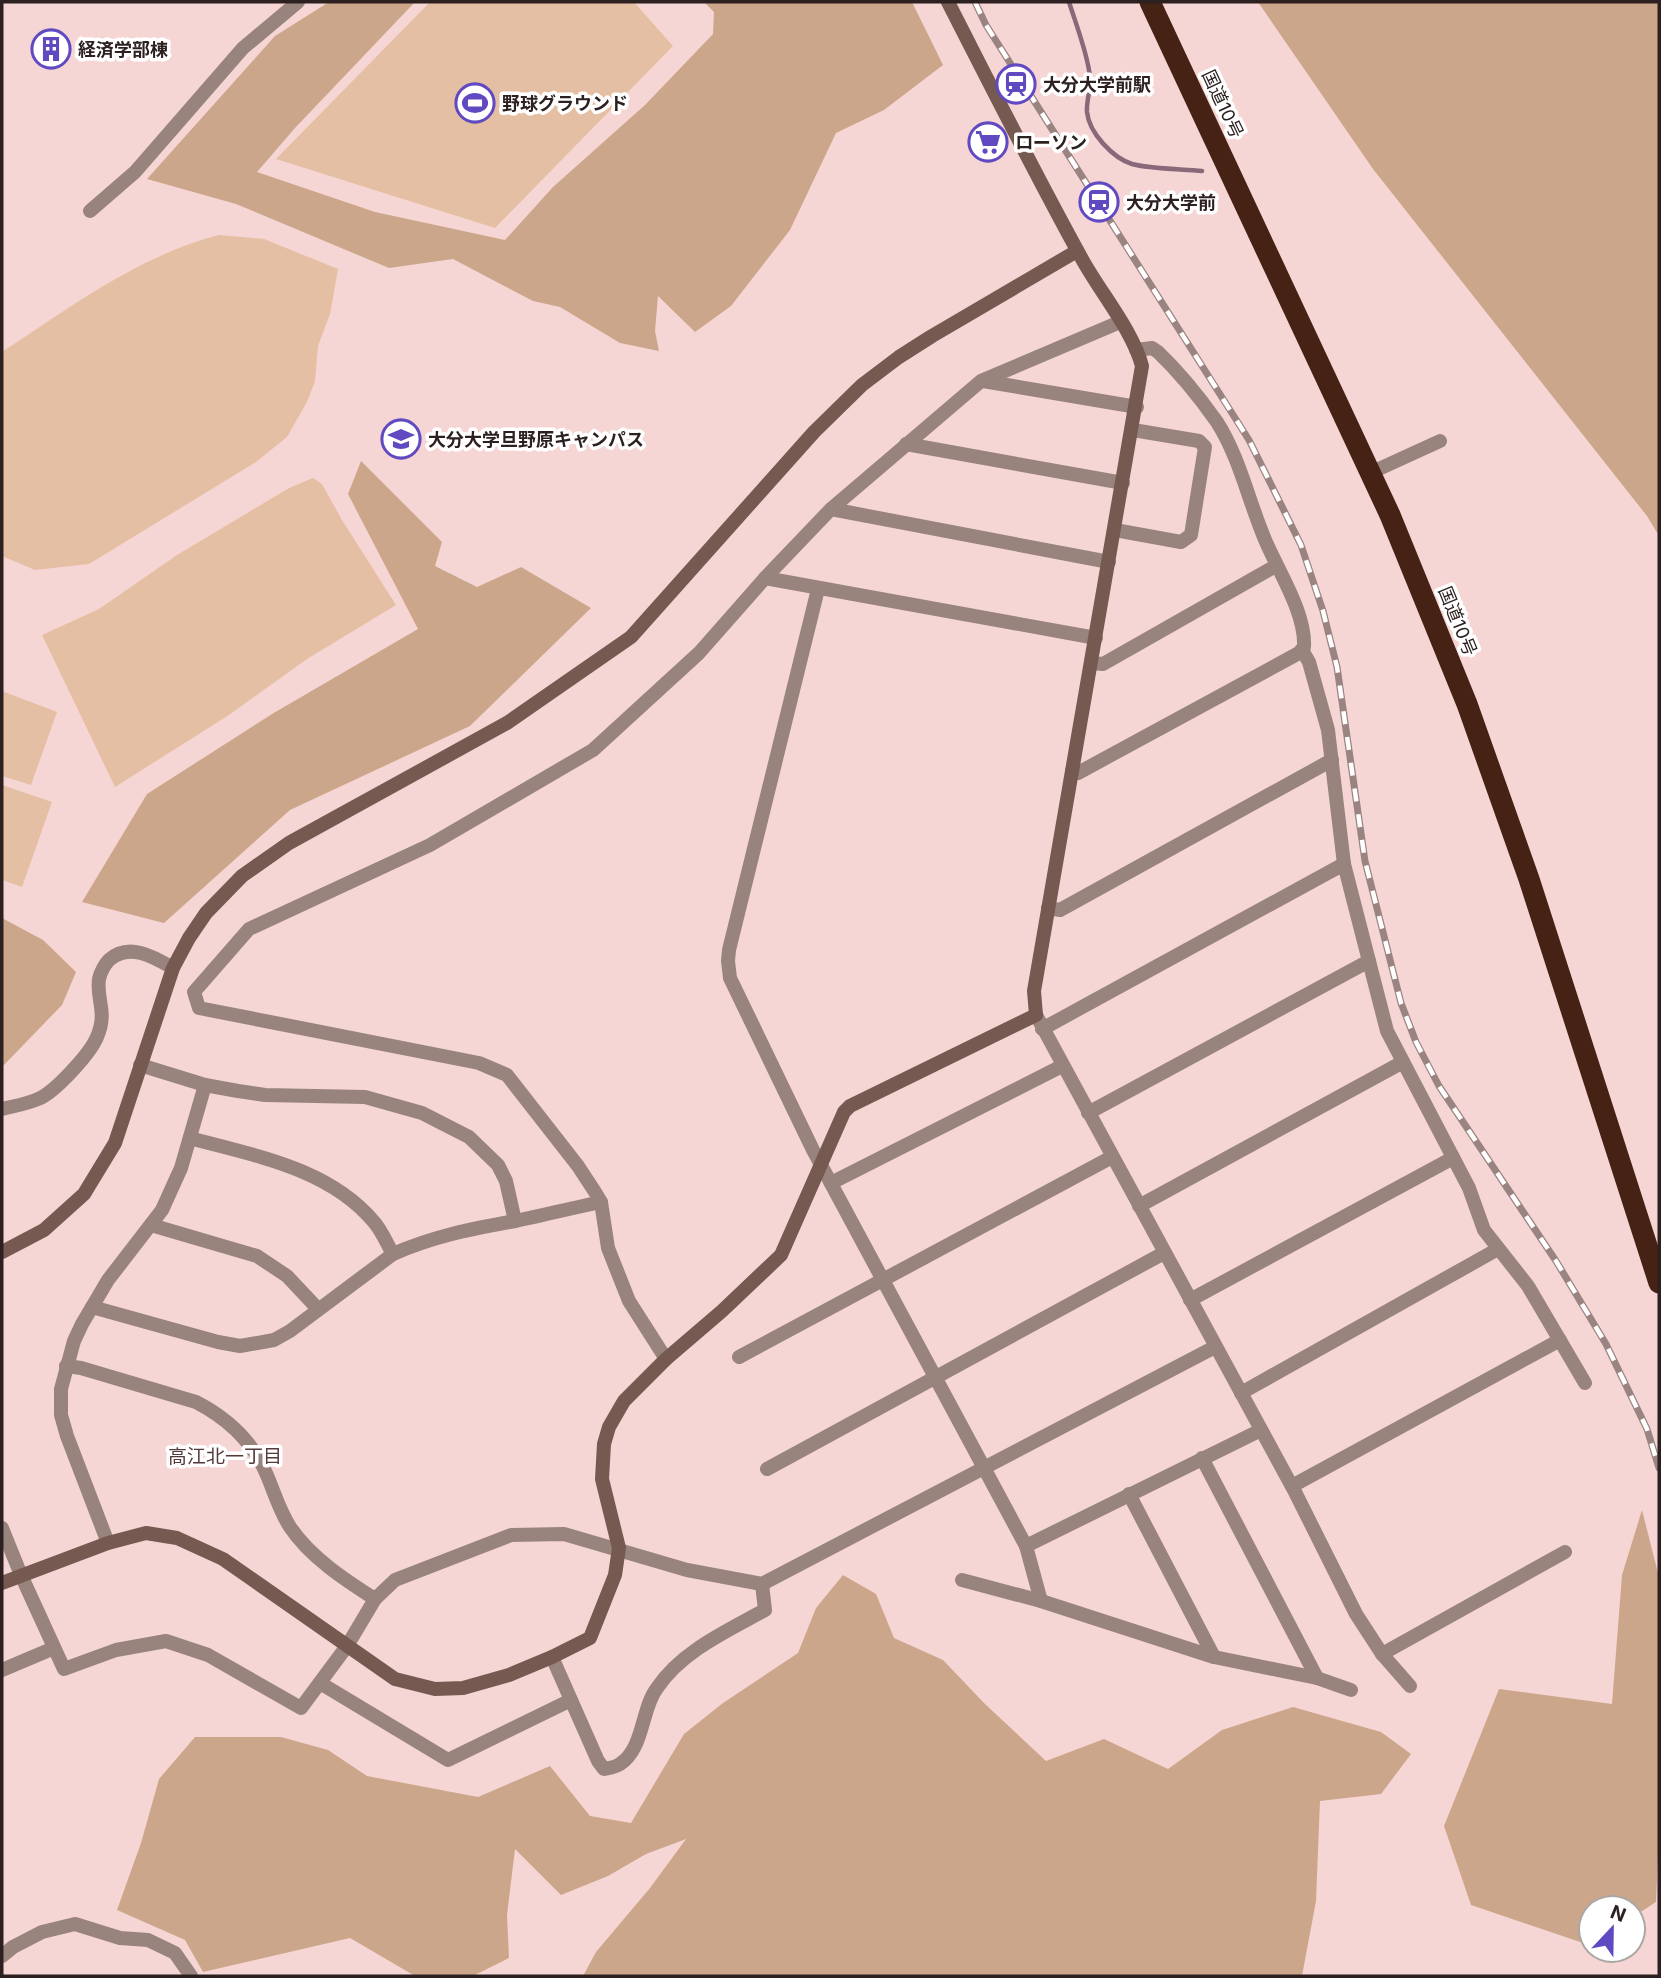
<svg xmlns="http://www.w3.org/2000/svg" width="1661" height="1978" font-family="Inter,'Noto Sans JP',sans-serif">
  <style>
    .green { fill: #e5bfa3 }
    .forest { fill: #cca68a }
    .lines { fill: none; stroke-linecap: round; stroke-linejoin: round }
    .stream { stroke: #886879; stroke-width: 4.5 }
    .street { stroke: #98847d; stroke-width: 14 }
    .secondary { stroke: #765950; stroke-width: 14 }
    .highway { stroke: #462215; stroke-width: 21 }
    .rail-casing { stroke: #9a8482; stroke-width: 7 }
    .rail { stroke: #fff; stroke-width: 4.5; stroke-dasharray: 13; stroke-linecap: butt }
    .labels { text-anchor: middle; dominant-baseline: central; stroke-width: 7; stroke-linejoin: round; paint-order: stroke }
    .poi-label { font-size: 18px; font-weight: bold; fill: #2c2120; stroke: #fff; text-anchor: start }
    .street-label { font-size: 18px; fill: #2c2120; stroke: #fff }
    .neighbourhood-label { font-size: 19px; fill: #533a39; stroke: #fff }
  </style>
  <rect width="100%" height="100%" fill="#f6d6d4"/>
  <!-- green -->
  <g class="green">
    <path d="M430,2H634L673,46L495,228L276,159Z"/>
    <path d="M219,235L264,239L338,269L330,314L318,346L315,381L307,402L287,437L256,462L89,564L35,570L2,556V352C71,307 138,256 219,235Z"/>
    <path d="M313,478L322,484L342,520L396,605L307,659L229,715L115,787L42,635L99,609L177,555L289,488Z"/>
    <path d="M2,691L57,712L31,785L2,776Z"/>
    <path d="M2,785L52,802L22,887L2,880Z"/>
  </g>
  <!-- forest -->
  <g class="forest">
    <path d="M329,2H415L295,128L257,172L375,212L505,240L553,187L645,105L713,34L714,12L704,2H912L943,65L884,110L836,133L790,230L731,306L695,332L658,296L655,331L659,351L620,343L560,307L533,301L453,259L389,268L236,204L147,179L275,36Z"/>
    <path d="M1258,2H1659V536L1647,516L1373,169Z"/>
    <path d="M361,461L442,542L435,566L477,587L521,567L591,608L470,726L290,810L164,923L82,902L147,794L272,714L418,629L348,494Z"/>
    <path d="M2,918L43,940L76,972L62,1005L2,1067Z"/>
    <path d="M1642,1510L1659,1577V1834L1656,1902L1633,1917V1908H1591V1944L1589,1945L1471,1905L1444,1826L1499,1689L1612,1704L1622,1575Z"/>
    <path d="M843,1575L876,1594L894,1638L943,1660L985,1704L1046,1761L1104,1739L1168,1769L1222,1730L1293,1707L1381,1732L1411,1754L1381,1794L1320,1801L1316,1901L1302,1976H583L596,1952L650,1888L686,1839L646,1854L608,1876L561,1895L515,1849L507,1915L509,1958L473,1976H415L350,1938L203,1972L185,1940L117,1910L141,1843L159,1779L195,1737H281L328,1750L367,1776L478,1797L550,1766L590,1816L631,1823L684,1734L723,1703L798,1653L816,1608Z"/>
  </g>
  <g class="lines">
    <!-- stream -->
    <path class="stream" d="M1069,2C1076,24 1085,47 1089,70C1093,86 1086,98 1087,112C1089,133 1113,158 1132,164C1150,169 1183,169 1202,171"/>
    <!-- street -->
    <g class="street">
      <path d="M90,211L135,172L243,48L298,2"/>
      <path d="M983,381L1137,407"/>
      <path d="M906,444L1123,483"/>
      <path d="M1370,473L1440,441"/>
      <path d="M831,509L1109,562"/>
      <path d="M1115,530L1181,542L1191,535L1205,447L1199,441L1133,430"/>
      <path d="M765,578L1096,638"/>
      <path d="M818,589L729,950L728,961L730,978L813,1150L1026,1546L1041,1601"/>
      <path d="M1302,650L1309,662L1328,730L1344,864L1387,1031L1469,1188L1484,1230L1528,1286L1585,1383"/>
      <path d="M1091,663L1103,664L1272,568"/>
      <path d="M1072,771L1078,773L1299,653L1304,647C1306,614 1279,572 1266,542C1249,503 1240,458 1217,422C1200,398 1179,372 1158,352L1152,348L1136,350"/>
      <path d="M1048,908L1060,910L1332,760"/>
      <path d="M1036,1015L1295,1492L1356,1614L1382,1654L1410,1686"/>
      <path d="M1042,1029L1344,864"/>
      <path d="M140,1065L205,1085L238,1091L265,1095L365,1097L422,1113L469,1137L498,1165L506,1181L515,1221"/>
      <path d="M2,1109C14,1106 27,1104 38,1099C54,1093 90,1054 97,1037C108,1012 96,1000 99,979C100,973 105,964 109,960C129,942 154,957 173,968"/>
      <path d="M1088,1113L1369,961"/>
      <path d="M190,1138C255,1156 329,1168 374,1222C382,1231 387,1244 393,1254"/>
      <path d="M831,1183L1062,1066"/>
      <path d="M1139,1206L1403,1062"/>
      <path d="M151,1225L257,1256L287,1276L318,1309"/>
      <path d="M1190,1300L1453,1158"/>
      <path d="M92,1307L218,1342L240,1346L274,1340L290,1331L393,1254C434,1236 471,1229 515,1221C544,1215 572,1208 601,1202"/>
      <path d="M739,1357L1112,1157"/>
      <path d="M666,1359L629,1301L608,1248L601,1202L595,1192L578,1166L507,1075L479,1063L199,1008L194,992L249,929L430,845L593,750L699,653L765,578L831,509L981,381L1120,322"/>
      <path d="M66,1366L81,1368L196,1402C227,1418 252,1441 266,1473C274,1491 279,1510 290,1527C310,1557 345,1580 375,1599"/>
      <path d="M1241,1393L1498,1249"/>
      <path d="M1202,1458L1317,1678"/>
      <path d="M767,1469L1164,1253"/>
      <path d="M1292,1486L1560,1340"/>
      <path d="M1129,1494L1214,1657"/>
      <path d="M2,1528L21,1575L64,1669L116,1650L166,1641L208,1655L301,1708L347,1646L375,1599L395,1580L511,1535L564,1534L687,1570L762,1584L1215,1347"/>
      <path d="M108,1543L67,1436L61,1415V1389L74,1341L82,1324L108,1280L162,1210L181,1168L205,1085"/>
      <path d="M1026,1546L1261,1430"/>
      <path d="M962,1580L1041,1601L1214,1657L1317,1678L1351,1690"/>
      <path d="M1382,1654L1565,1552"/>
      <path d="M552,1657L598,1761L604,1769C609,1768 616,1767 620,1764C644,1749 641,1709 657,1688C682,1651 727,1631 765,1610L762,1584"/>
      <path d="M2,1670L54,1648"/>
      <path d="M320,1683L448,1760L571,1700"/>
      <path d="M2,1956L13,1947L42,1932L75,1924L120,1938L148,1940L175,1953L191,1976"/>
    </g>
    <!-- secondary -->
    <g class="secondary">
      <path d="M2,1252L44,1230L84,1194L115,1143L173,968L189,938L206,913L242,876L289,843L507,723L631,637L814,432L862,385L899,357L932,336L1077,251"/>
      <path d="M2,1583L108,1543L146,1533L177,1538L223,1559L395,1679L435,1689L463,1688L509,1675L552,1657L590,1638L615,1575L619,1548L602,1479L604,1444L609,1427L624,1401L666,1359L722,1311L781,1255L844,1112L850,1106L1036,1015L1034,991L1142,366C1133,331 1100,292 1082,259C1035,174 992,88 948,2"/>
    </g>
    <!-- highway -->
    <path class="highway" d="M1150,2L1390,515L1467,704L1529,879L1659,1283"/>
    <!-- rail casing -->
    <g class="rail-casing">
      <path id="rail" d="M975,2L986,25L1249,440L1301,545L1323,611L1337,667L1365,861L1401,1003L1416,1042L1439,1086L1556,1261L1606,1344L1647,1429L1659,1468"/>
    </g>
    <!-- rail -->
    <use href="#rail" class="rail"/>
  </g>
  <!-- icons -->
  <defs>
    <g id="building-ring" transform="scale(2.0125)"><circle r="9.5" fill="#fff" stroke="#6149c1" stroke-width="1.5"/><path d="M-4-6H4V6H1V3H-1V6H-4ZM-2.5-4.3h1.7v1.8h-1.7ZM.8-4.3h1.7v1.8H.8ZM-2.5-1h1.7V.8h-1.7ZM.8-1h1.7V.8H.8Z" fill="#6149c1"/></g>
    <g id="station-ring" transform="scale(2.0125)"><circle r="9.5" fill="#fff" stroke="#6149c1" stroke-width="1.5"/><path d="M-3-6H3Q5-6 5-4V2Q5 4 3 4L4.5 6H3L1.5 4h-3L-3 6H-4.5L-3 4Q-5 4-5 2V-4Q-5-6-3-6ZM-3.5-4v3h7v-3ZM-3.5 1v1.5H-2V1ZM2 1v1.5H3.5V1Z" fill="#6149c1"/></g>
    <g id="stadium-ring" transform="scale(2.0125)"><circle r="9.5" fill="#fff" stroke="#6149c1" stroke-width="1.5"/><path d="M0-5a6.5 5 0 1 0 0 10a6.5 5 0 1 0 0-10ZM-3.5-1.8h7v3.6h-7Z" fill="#6149c1"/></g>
    <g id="supermarket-ring" transform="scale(2.0125)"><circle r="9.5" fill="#fff" stroke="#6149c1" stroke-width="1.5"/><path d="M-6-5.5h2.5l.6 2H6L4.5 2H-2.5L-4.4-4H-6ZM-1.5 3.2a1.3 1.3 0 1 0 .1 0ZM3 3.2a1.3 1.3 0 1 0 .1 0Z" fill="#6149c1"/></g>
    <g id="university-ring" transform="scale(2.0125)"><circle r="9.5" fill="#fff" stroke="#6149c1" stroke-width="1.5"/><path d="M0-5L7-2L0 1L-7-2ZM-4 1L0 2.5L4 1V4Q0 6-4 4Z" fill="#6149c1"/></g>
  </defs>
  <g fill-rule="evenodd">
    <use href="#building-ring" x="51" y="49"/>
    <use href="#station-ring" x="1016" y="84"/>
    <use href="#stadium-ring" x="475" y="103"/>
    <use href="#supermarket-ring" x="988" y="142"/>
    <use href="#station-ring" x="1099" y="202"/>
    <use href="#university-ring" x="401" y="439"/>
  </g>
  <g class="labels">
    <!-- poi labels -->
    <g class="poi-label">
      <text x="78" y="49">経済学部棟</text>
      <text x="1043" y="84">大分大学前駅</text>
      <text x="502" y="103">野球グラウンド</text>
      <text x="1015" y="142">ローソン</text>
      <text x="1126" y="202">大分大学前</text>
      <text x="428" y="439">大分大学旦野原キャンパス</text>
    </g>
    <!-- street labels -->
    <g class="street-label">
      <text transform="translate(1223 104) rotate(65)">国道10号</text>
      <text transform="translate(1458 621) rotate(68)">国道10号</text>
    </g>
    <!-- neighbourhood labels -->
    <g class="neighbourhood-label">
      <text x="225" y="1456">高江北一丁目</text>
    </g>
  </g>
  <!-- border -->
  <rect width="1661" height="1978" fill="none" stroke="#2c2120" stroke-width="7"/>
  <!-- north arrow -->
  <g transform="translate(1612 1929) rotate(22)"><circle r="33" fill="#ffffff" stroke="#aba6a6" stroke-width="2"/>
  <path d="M0-5L12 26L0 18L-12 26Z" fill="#6149c1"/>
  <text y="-10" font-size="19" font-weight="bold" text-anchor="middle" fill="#2c2120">N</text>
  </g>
</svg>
